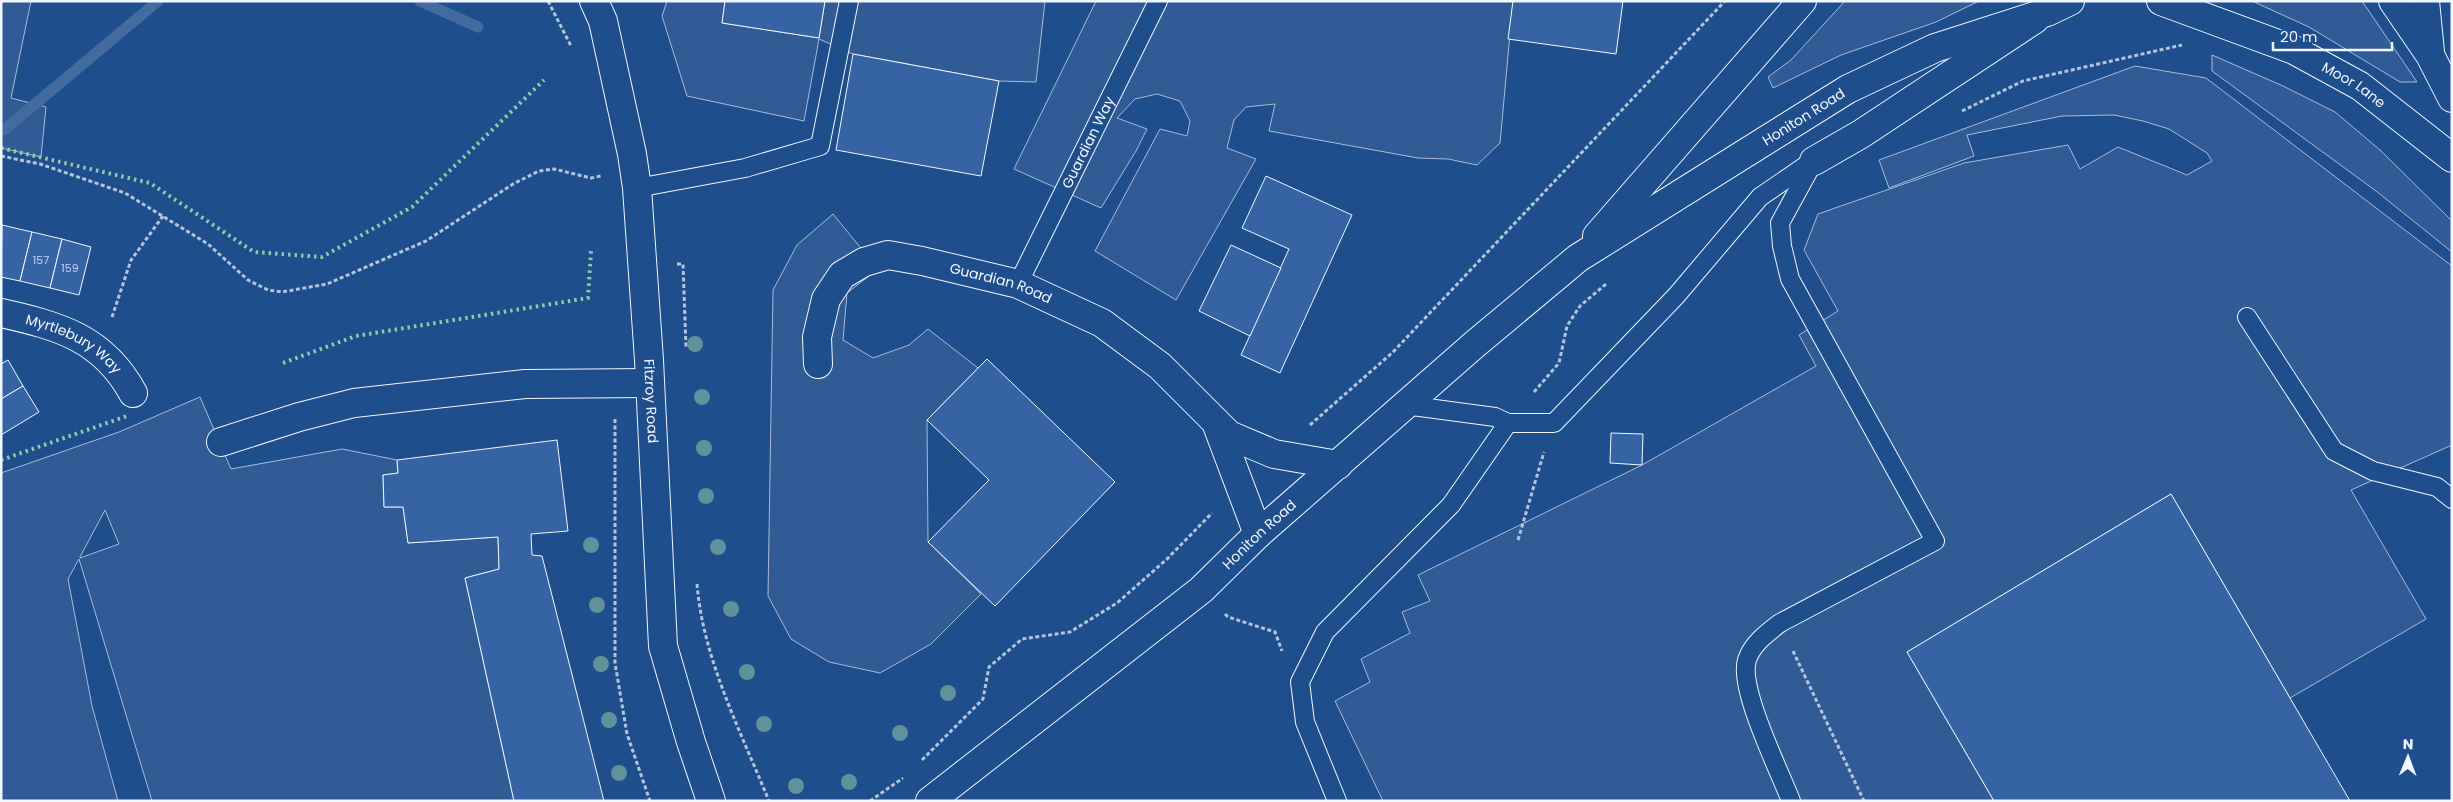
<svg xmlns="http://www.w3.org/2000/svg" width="2453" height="802" font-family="Poppins,sans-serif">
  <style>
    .built { fill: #305b95; stroke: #a8bbd7; fill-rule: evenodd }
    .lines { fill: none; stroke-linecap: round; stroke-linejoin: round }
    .stream { stroke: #446ba0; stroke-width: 11 }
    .building { fill: #3563a3; stroke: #f2f6ff }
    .lane-casing { stroke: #f2f6ff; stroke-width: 20 }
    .street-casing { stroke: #f2f6ff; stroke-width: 30 }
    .secondary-casing { stroke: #f2f6ff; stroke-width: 30 }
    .primary-casing { stroke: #f2f6ff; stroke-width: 30 }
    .path { stroke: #b3c4dc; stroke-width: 3; stroke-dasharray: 4 2.5; stroke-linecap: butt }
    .lane { stroke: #1f4e8c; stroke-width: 18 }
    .street { stroke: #1f4e8c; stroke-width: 28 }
    .secondary { stroke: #1f4e8c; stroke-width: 28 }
    .primary { stroke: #1f4e8c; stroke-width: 28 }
    .hedge { stroke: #97c8a6; stroke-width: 4; stroke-dasharray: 2.5 4; stroke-linecap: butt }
    .tree { fill: #61919a }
    .labels { text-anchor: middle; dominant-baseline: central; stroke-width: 4; stroke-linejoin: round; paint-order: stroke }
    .number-label { font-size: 11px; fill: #c3d1e8 }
    .street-label { font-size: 14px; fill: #f2f6ff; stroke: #1f4e8c }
  </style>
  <rect width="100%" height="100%" fill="#1f4e8c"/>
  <!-- built -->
  <g class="built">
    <path d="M1,1H31L11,98L46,107L41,157L1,148Z"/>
    <path d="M667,1H725L722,23L819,38L825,1H1045L1036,82L999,81L853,54L819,39L804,121L687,96L662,16Z"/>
    <path d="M1096,1H1513L1500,143L1477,165L1448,159L1418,158L1269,131L1275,104L1246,107L1234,120L1227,148L1256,159L1176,300L1095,251L1160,129L1187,136L1190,121L1180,101L1157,94L1135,99L1117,118L1147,129L1136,151L1101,208L1014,169Z"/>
    <path d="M1845,1H1979L1936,22L1841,55L1773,88L1768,77L1791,60Z"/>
    <path d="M2252,1H2362L2417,82H2400L2309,27Z"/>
    <path d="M2212,55L2283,86L2335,112L2380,150L2452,221V252L2376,191L2212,71Z"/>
    <path d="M2135,66L2206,78L2452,266V445L2351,490L2426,619L2290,698L2171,494L1907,652L1994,801H1383L1335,701L1370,682L1361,659L1410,633L1402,612L1430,601L1418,575L1642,465L1816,366L1799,335L1838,311L1804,250L1818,214L1964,163L2068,145L2080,169L2118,147L2187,175L2212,161L2207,153L2169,129L2143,121L2114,115L2062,116L1967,135L1974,156L1889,188L1879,160Z"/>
    <path d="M833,214L878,269L847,293L843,340L873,358L909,345L928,329L978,368L927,420L928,542L981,594L931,644L880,673L829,662L791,639L768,596L773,290L797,245Z"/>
    <path d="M200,397L231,469L342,449L397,460L398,473L383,475L384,507H403L408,543L498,537L499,569L465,578L514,801H152L79,559L68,579L92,706L118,801H1V473L119,432ZM105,510L119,544L80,558V557Z"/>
  </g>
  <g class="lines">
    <!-- stream -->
    <g class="stream">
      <path d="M420,1L478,27"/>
      <path d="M4,130L158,1"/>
    </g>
  </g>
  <!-- building -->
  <g class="building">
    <path d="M725,1H825L819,38L722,23Z"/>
    <path d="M1513,1H1623L1616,54L1508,39Z"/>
    <path d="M853,54L999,81L981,176L836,150Z"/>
    <path d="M1266,176L1352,215L1280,373L1241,355L1289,249L1242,228Z"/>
    <path d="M2,225L32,232L20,281L1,277Z"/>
    <path d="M32,232L62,239L50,288L20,281Z"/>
    <path d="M62,239L91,247L79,295L50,288Z"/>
    <path d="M1231,245L1281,268L1250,336L1199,311Z"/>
    <path d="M987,359L1115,482L995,606L928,542L989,480L927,420Z"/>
    <path d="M8,360L23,386L1,399V364Z"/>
    <path d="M23,386L39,412L1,435V399Z"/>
    <path d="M1611,433L1643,434L1642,465L1610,463Z"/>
    <path d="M557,440L568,531L531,534L532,555L542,556L604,801H514L465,578L499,569L498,537L408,543L403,507H384L383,475L398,473L397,460Z"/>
    <path d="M2171,494L2290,698L2350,801H1994L1907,652Z"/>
  </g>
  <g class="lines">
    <!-- lane casing -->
    <g class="lane-casing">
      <g id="lane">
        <path d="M637,188L745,168L820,146L849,1"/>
        <path id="s1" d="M1018,284L1158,1"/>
        <path d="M2247,317L2334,451L2373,471L2437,487L2452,499"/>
        <path d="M1405,405L1495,417L1508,423H1554L1676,296L1760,197L1811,162"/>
        <path d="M1337,801L1305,722L1300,682L1325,632L1451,505L1508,423"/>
        <path d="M1791,801C1780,772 1738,688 1747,660C1752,644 1767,633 1780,623L1935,541L1790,279L1782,246L1780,223L1814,161"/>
      </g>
    </g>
    <!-- street casing -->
    <g class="street-casing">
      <g id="street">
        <path id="s2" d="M594,1L603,21L632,154L637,188L649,360L663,646L691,742L711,801"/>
        <path d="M1814,161L1861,134L2035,19"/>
        <path id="s3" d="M1,313C59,326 103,338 133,393"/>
        <path id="s4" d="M818,364L817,337L826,299L842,275L864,262L888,255L922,261L1018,284L1102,323L1160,366L1229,435L1274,454L1338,465"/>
        <path d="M1217,425L1258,534"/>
        <path d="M221,442L299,417L354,403L525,384L649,383"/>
      </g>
    </g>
    <!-- secondary casing -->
    <g class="secondary-casing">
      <g id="secondary">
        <path id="s5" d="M2161,1L2294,50L2360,86L2452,158"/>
        <path d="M2393,1L2430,55L2452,98"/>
        <path d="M2425,1L2430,52"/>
      </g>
    </g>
    <!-- primary casing -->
    <g class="primary-casing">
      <g id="primary">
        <path d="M1597,236L1802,1"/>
        <path id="s6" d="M930,801L1201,590L1258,534L1475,344L1578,258L1848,89L1935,48L2047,12L2070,1"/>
      </g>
    </g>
    <!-- path -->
    <g class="path">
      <path d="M548,1L571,46"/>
      <path d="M1962,111L2023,81L2182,45"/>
      <path d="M1,156L40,164L125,193L208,244L248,280L268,290L282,292L327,284L426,241L513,184L539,171L554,169L591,178L601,176"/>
      <path d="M677,264H683L686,348"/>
      <path d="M112,317L131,260L163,216"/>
      <path d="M1534,392L1559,363L1567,326L1580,306L1606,284"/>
      <path d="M615,419V663L627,734L650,801"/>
      <path d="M1310,425L1393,352L1725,1"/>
      <path d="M1518,540L1544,452"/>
      <path d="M697,584C703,659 741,732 769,801"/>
      <path d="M1225,614L1228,617L1275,632L1282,651"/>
      <path d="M1793,651L1864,801"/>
      <path d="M922,760L983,699L989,667L1022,639L1070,632L1117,603L1167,559L1212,513"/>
      <path d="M870,801L903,778"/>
    </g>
    <!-- lane -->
    <use href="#lane" class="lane"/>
    <!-- street -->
    <use href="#street" class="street"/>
    <!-- secondary -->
    <use href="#secondary" class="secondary"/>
    <!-- primary -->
    <use href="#primary" class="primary"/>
    <!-- hedge -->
    <g class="hedge">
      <path d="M1,148L150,183L254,252L322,257L412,207L544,80"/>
      <path d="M283,363L356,336L588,298L591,251"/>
      <path d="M1,460L127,416"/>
    </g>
  </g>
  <!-- trees -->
  <g class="tree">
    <circle cx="695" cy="344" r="8"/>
    <circle cx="702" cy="397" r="8"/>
    <circle cx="704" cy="448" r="8"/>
    <circle cx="706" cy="496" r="8"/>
    <circle cx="591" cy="545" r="8"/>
    <circle cx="718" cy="547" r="8"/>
    <circle cx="597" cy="605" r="8"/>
    <circle cx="731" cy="609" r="8"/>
    <circle cx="601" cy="664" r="8"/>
    <circle cx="747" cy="672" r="8"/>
    <circle cx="948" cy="693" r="8"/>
    <circle cx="609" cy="720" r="8"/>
    <circle cx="764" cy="724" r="8"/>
    <circle cx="900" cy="733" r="8"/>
    <circle cx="619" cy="773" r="8"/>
    <circle cx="849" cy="782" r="8"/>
    <circle cx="796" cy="786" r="8"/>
  </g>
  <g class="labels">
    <!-- number labels -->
    <g class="number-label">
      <text x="41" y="260">157</text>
      <text x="70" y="268">159</text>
    </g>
    <!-- street labels -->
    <g class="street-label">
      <text stroke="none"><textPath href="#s5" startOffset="211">Moor Lane</textPath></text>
      <text stroke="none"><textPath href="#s6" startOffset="1112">Honiton Road</textPath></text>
      <text stroke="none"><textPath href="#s1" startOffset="158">Guardian Way</textPath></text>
      <text stroke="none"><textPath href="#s4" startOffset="262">Guardian Road</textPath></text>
      <text stroke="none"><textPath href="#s3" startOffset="80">Myrtlebury Way</textPath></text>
      <text stroke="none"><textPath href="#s2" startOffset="406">Fitzroy Road</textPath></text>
      <text stroke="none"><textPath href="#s6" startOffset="424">Honiton Road</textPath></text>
    </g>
  </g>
  <!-- border -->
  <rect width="2453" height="802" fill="none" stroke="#f2f6ff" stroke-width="5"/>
  <!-- north arrow -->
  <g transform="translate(2408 757) rotate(1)" stroke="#1f4e8c" stroke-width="4" paint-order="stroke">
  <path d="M0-4L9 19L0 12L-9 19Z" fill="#f2f6ff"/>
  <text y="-8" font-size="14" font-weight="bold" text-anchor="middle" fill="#f2f6ff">N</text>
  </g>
  <!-- scale -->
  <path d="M2273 42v8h119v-8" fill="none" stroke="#f2f6ff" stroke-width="2.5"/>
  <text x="2280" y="42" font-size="15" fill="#f2f6ff" stroke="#1f4e8c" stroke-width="4" paint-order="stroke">20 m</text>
</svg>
